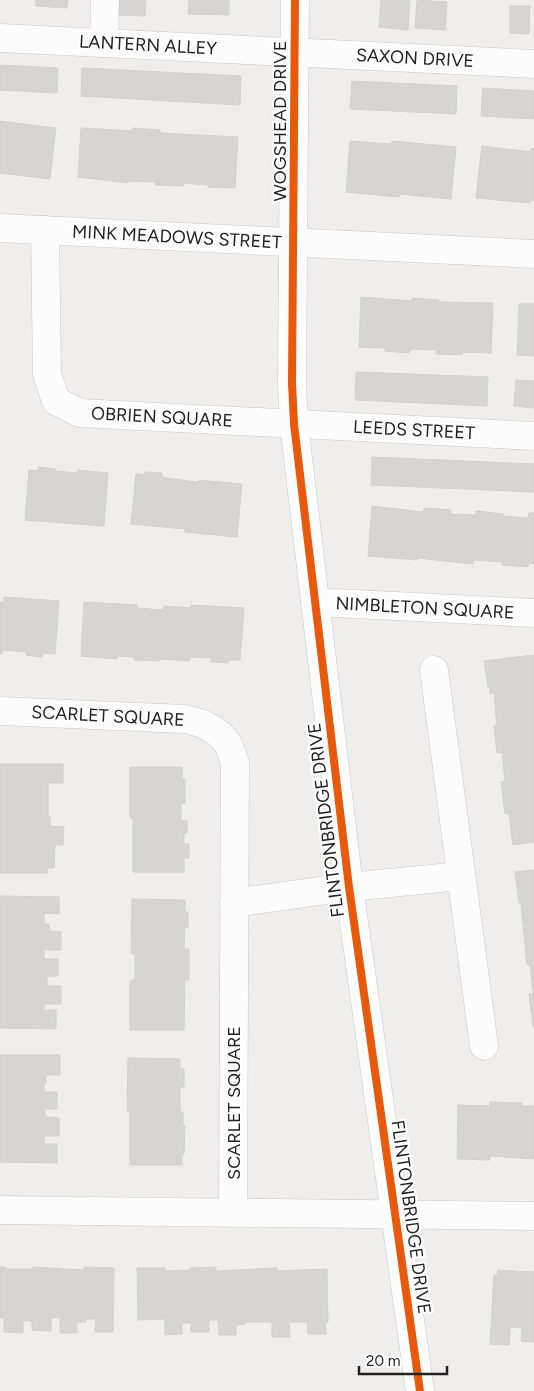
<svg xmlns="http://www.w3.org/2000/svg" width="534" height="1391" font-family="Figtree,sans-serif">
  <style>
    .building { fill: #d7d4d2; stroke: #d3d0cc }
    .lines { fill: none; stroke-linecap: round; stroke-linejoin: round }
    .minor-casing { stroke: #c9c8c7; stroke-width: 29 }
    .minor { stroke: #fdfcfc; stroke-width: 28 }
    .cycleway-casing { stroke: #fff; stroke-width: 11 }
    .cycleway { stroke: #e8590c; stroke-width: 8 }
    .labels { text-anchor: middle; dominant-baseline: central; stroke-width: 4.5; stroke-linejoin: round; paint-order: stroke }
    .street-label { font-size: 18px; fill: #222; stroke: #fff }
  </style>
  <rect width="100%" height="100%" fill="#f0eeeb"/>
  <!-- building -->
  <g class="building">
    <path d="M36,0H68L67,8L36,6Z"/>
    <path d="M112,0H146L145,16L111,15Z"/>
    <path d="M189,0H229V15L188,14Z"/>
    <path d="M381,0H410L408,30L379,27Z"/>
    <path d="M417,0L447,2L445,30L415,28Z"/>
    <path d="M510,6H530L529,34L510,33Z"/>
    <path d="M0,65L58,68L57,93L0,90Z"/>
    <path d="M82,68L241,76L240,105L81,96Z"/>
    <path d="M352,81L457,86L456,114L350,109Z"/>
    <path d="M483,88L534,91V119L481,116Z"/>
    <path d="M0,121L56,128L50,179L0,173Z"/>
    <path d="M81,128L132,131V128L160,130V133L238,137L235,188L208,187V185L183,183V186L155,185L156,182L129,181L128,183L78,177Z"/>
    <path d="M350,141L391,144L392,141L456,147L451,199L400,194L399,197L346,192Z"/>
    <path d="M482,146L531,152V148L534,149V201L530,200V203L476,198Z"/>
    <path d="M361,297L412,301V298L439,300L438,302L493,303L491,353L463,352L462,355L436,354V350L410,349L409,353L385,351V348L359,347Z"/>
    <path d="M519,304H534V356L517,355Z"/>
    <path d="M356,372L488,377L487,406L355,400Z"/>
    <path d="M516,380L534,381V408L514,406Z"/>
    <path d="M372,457L534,464V492L371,485Z"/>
    <path d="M38,467L55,469V471L78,473V470L108,473L104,526L25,520L29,470L38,471Z"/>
    <path d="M145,472L162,473V477L187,481L199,482V480L242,484L237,537L185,532V529L131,524L136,474L145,475Z"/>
    <path d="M372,506L423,512L424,508L451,510L450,514L476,515V511L503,514V516L528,518L529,513H534V564L528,563V567L502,565V562L474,560L473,564L418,558V560L368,556Z"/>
    <path d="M4,597L59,601L55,654L42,653V657L26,655V652L3,650L2,654H0V602H4Z"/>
    <path d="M84,602L137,605V608L163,610L164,606L191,608V605L244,608L240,660H229L228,663L211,662L212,658L190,657V661L160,659V661L134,660V657L118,656L117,659L81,656Z"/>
    <path d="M534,655V842L513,845L509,814H505L501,782L505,781L502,752L497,753L496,745L494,726H497L496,716L494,693L490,694V687H488L484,661Z"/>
    <path d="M0,764H63V783H48V816H50V826L64,827L63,845H55L54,868H47V873H0Z"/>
    <path d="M130,767H182V779H185V803H181V821H187V833H184V844H189V858H184V872H133V818H130Z"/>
    <path d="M534,870V1026H533L529,994L533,993L530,965H527L521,903H519L515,872Z"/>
    <path d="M0,896L59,897V914L44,913V924H49V931L61,932V950H44V959H58V976H47V986H61V1004H44V1010H56V1029L0,1028Z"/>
    <path d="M132,899L185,900V912H188V927H185L184,949H189V980H185L184,1030H130V981L135,979V955L131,953Z"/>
    <path d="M0,1055H60V1075H46V1083L44,1082V1092H57V1109H45V1117L59,1118V1136H44V1144H57V1163L0,1162Z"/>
    <path d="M128,1058L180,1059V1069H184V1087H180V1112H183V1126H185L184,1154H182V1165H130V1111H127Z"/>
    <path d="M490,1102L522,1103V1106H534V1159L490,1156V1160L457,1159L458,1105L490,1106Z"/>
    <path d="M0,1267H6V1269H32V1267L84,1270V1267L114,1268L113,1332H95L96,1319H86V1322H77V1333H60V1318H51V1331L32,1330V1321H23V1333L4,1332V1318H0Z"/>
    <path d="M216,1267V1271L277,1268V1271L327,1269L328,1322H325L326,1334H308L307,1322H289L290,1337H272V1322H245V1324L236,1325V1335H219L218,1320H209V1332H191V1323H182V1334L165,1335V1319L138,1320L137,1268H165V1271L190,1270V1268Z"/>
    <path d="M498,1270L517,1271L516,1274H519V1271L534,1272V1342L521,1341L522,1328L510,1327L509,1345L490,1344L494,1275H497Z"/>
  </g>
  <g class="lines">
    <!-- minor casing -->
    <g class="minor-casing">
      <g id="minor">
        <path d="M295,0L292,383L294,424L349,887L420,1391"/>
        <path d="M0,38L534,64"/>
        <path d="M104,43L105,0"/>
        <path d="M0,228L534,254"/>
        <path d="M45,230L47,374L56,401L80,413L534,436"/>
        <path d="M315,602L534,613"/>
        <path d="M434,670L484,1046"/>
        <path d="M0,711L184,719C201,722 218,729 228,744C231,750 233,758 235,763L233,1213"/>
        <path d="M234,903L349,887L461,876"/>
        <path d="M0,1210L534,1216"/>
      </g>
    </g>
    <!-- minor -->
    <use href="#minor" class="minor"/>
    <!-- cycleway casing -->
    <g class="cycleway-casing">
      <path id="cycleway" d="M295,0L292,383L294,424L349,887L420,1391"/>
    </g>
    <!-- cycleway -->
    <use href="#cycleway" class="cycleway"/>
  </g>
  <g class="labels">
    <!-- street labels -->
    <g class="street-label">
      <text transform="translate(148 45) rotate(3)">LANTERN ALLEY</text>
      <text transform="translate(415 58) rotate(3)">SAXON DRIVE</text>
      <text transform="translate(280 121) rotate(-90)">WOGSHEAD DRIVE</text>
      <text transform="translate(177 237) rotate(3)">MINK MEADOWS STREET</text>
      <text transform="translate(162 417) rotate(3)">OBRIEN SQUARE</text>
      <text transform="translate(414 430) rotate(3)">LEEDS STREET</text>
      <text transform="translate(425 608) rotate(3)">NIMBLETON SQUARE</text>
      <text transform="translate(108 716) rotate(3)">SCARLET SQUARE</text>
      <text transform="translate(326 820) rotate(-97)">FLINTONBRIDGE DRIVE</text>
      <text transform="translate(234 1103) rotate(-90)">SCARLET SQUARE</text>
      <text transform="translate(411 1217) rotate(82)">FLINTONBRIDGE DRIVE</text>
    </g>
  </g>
  <!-- scale -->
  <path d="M359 1366v8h88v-8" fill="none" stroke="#222222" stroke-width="2.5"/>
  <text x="366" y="1366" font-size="15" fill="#222222" stroke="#ffffff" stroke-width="4" paint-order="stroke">20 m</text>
</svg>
